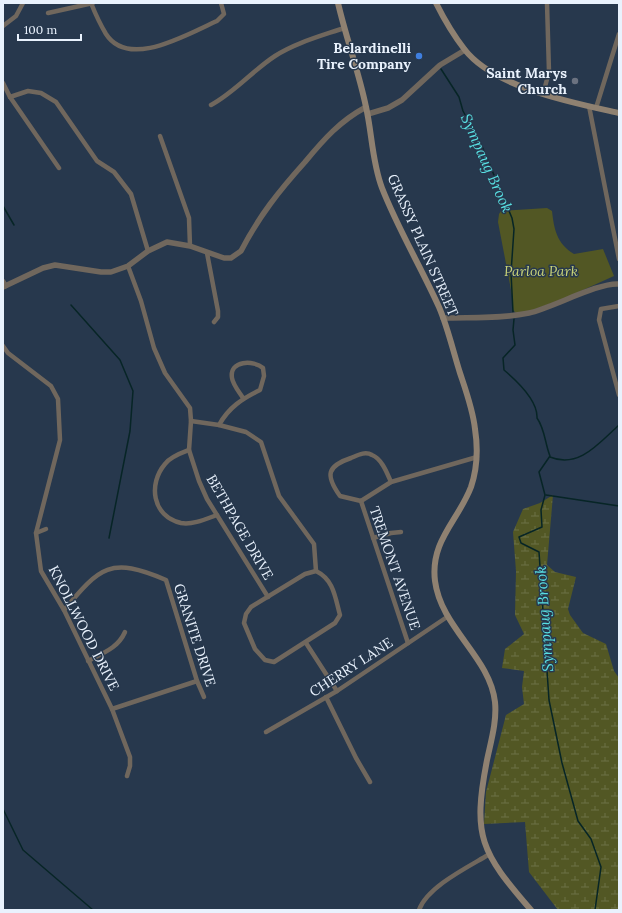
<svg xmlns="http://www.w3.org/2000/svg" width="622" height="913" font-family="Lora,serif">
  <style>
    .green { fill: #525724 }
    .wetland { fill: url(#wetland-marsh) }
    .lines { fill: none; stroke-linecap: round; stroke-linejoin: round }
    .stream { stroke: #072526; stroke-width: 1.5 }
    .minor { stroke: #70675d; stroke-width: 4.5 }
    .tertiary { stroke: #70675d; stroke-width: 5.5 }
    .secondary { stroke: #8f8171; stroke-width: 6 }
    .shop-dot { fill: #3f7fe0; stroke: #27384d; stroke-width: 1.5 }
    .worship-dot { fill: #6b7280; stroke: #27384d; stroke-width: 1.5 }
    .labels { text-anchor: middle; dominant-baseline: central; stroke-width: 3; stroke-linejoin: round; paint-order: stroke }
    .poi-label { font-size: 14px; font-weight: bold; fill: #e9f2fd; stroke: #27384d; text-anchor: end }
    .street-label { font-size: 14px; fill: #e9f2fd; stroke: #27384d }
    .park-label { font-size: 14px; font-style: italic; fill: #c9d378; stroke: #27384d }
    .water-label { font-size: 15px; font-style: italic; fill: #59e0e3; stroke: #27384d }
  </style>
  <defs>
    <pattern id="wetland-marsh" width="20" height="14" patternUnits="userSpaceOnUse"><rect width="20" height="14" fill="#525724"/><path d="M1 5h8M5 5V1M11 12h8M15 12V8" fill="none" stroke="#6b7045"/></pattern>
  </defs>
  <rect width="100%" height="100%" fill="#27384d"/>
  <!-- green -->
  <path class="green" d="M547,208L552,211C554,229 557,244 574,254L603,249L614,276L563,299L527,312L516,313L513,310L512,295L498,222L499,214L501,211Z"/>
  <!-- wetland -->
  <path class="wetland" d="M553,495L547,565L555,572L576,577L568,609L570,615L583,633L606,644L614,671L619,678V910H558L529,872L525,822L484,824L486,792L506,715L524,704L522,687L524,671L502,668L505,649L524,634L515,615L516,571L513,532L523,509L540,503Z"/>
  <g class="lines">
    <!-- stream -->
    <g class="stream">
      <path d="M441,69L459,97L463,111L481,144L512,218L514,229L511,273L513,312"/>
      <path d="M3,206L14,225"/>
      <path d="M71,305L120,360L133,391L130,431L109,538"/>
      <path d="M514,319L513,330L515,345L503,358L504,370C517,381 538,400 537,418C545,429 545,444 550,456L539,472L545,495L541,510L542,527L519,537L521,543L539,552L549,700L562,763L578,821L591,839L601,867L595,910"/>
      <path d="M550,457C579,469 599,443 619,425"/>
      <path d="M546,495L619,506"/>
      <path d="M3,809L23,850L93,910"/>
    </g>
    <!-- minor -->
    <g class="minor">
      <path d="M91,3C95,13 100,24 106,34C129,70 189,33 217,21L224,14L221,3"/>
      <path d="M48,13L93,3"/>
      <path d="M3,26L16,16L23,3"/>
      <path d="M3,83L10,97L59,168"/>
      <path d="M543,94L549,72L547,3"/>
      <path d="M10,97L28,91L41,93L56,102L97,161L114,172L131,194L148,251"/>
      <path d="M211,105C235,92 252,71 275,56C295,43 321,36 344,28"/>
      <path d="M589,106L619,259"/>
      <path d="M596,108L619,34"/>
      <path d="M160,136L189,218L190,246"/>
      <path d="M207,253L218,311V317L214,322"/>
      <path d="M128,266L141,301L154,348L165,373L190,408L191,421L189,450L199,481L207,499L268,597"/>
      <path d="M3,281L6,286"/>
      <path d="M619,306L601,309L599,320L619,395"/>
      <path d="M3,346L8,353L51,386L58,399L60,440L36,533L41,571L64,610L112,709L130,757V766L127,776"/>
      <path d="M191,421L219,425L246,432L261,442L279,496L314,544L316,571"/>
      <path d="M219,425C229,407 242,399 260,390L264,376L263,368C254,360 229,360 232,378C233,385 240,393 243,398"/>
      <path d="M189,450C181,453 170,457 165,464C148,484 152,516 181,523C193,525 206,519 217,515"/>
      <path d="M361,501L408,643"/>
      <path d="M361,501L340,496C325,475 327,466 351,458C358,455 365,451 372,455C382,459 387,473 391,482"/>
      <path d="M361,501L391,482L477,457"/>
      <path d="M36,533L46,529"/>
      <path d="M373,538L391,533L401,532"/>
      <path d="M316,571C334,580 335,597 340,615L335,623L274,662L265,660L255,649L244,623L246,614L251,607L305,574Z"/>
      <path d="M64,610C100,567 110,556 166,580L197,681L204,697"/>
      <path d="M306,643L337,691"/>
      <path d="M88,661C103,653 118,648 125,632"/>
      <path d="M326,697L356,758L370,782"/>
      <path d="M112,709L197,681"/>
      <path d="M266,732L337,691L447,617"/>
      <path d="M419,910C427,887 468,867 488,855"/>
    </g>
    <!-- tertiary -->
    <g class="tertiary">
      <path d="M368,114L388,108L402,100L440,65L465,50"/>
      <path d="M3,287L43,268L55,265L101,272H111L128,266L148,251L167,242L190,246L224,258H231L241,251C259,216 279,191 305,162C324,139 340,121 366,107"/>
      <path d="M443,318C471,317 501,319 529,313C552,308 599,282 619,284"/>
    </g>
    <!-- secondary -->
    <g class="secondary">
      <path d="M338,3C346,38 359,72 366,107C372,133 372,162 382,188C398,229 421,267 439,307C448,328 453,351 460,373C466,391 473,410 475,429C478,448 477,469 471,487C458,521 430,541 435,581C441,628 490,657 495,702C497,721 491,741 487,760C472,837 481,852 531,910"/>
      <path d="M436,3C444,19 454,36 465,50C495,88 574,103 619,113"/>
    </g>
  </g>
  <!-- markers -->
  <circle class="shop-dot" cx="419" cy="56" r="4"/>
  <circle class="worship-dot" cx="575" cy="81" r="4"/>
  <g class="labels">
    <!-- poi labels -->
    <g class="poi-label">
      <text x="411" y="48">Belardinelli<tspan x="411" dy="16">Tire Company</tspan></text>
      <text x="567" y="73">Saint Marys<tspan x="567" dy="16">Church</tspan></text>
    </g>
    <!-- street labels -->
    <g class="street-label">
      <text transform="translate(423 245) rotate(66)">GRASSY PLAIN STREET</text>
      <text transform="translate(240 527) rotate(60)">BETHPAGE DRIVE</text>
      <text transform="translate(395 568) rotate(71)">TREMONT AVENUE</text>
      <text transform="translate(84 628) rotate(63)">KNOLLWOOD DRIVE</text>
      <text transform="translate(195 635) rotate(72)">GRANITE DRIVE</text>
      <text transform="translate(351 667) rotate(-33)">CHERRY LANE</text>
    </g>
    <!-- park labels -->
    <g class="park-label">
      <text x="541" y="271">Parloa Park</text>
    </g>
    <!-- water labels -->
    <g class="water-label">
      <text transform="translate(487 163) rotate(66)">Sympaug Brook</text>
      <text transform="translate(544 619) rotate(-94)">Sympaug Brook</text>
    </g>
  </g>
  <!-- border -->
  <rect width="622" height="913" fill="none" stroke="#e9f2fd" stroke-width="8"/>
  <!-- scale -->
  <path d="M18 34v6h63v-6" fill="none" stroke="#e9f2fd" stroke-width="2"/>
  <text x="24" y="34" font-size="12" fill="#e9f2fd" stroke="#27384d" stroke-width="3" paint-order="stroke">100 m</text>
</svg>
